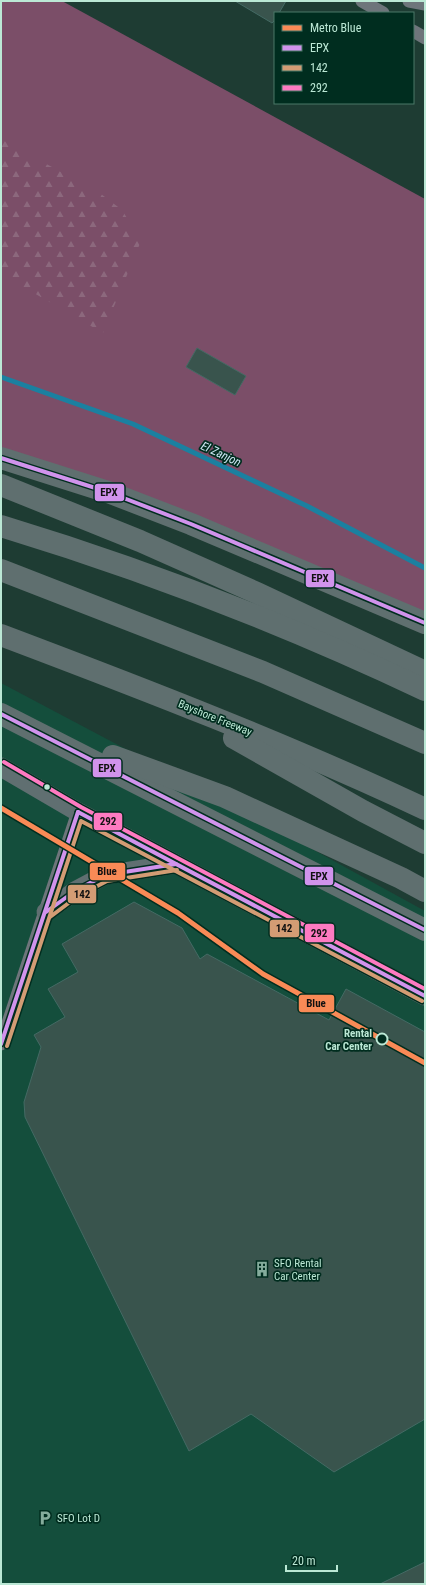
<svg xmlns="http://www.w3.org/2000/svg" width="426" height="1585" font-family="'Roboto Condensed',sans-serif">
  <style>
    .built { fill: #144e3c }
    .green { fill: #7b4e68 }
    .forest { fill: url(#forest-firs) }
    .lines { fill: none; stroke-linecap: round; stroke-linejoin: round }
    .stream { stroke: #1b80a0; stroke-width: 5 }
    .building { fill: #39544d; stroke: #446a64 }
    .street { stroke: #6e757b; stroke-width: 13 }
    .secondary { stroke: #606f71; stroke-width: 19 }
    .highway { stroke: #5f6f6f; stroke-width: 22 }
    .bus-1-casing { stroke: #002d1f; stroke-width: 7 }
    .bus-2-casing { stroke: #002d1f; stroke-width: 7 }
    .bus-3-casing { stroke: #002d1f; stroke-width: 7 }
    .bus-1 { stroke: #d193ec; stroke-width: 4 }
    .bus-2 { stroke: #d39c74; stroke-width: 4 }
    .bus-3 { stroke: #fe7ac1; stroke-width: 4 }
    .metro-1-casing { stroke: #002d1f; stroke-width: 8 }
    .metro-1 { stroke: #f98a56; stroke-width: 5 }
    .bus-dot { fill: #bbe8d5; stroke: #002d1f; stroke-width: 1.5 }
    .stop-dot { fill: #002d1f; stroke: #bbe8d5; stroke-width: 2 }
    .labels { text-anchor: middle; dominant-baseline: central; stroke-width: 3.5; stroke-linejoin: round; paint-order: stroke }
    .street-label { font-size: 11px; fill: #bbe8d5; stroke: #002d1f }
    .stop-label { font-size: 11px; font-weight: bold; fill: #bbe8d5; stroke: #002d1f; text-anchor: end }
    .poi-label { font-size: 11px; fill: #bbe8d5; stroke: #002d1f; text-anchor: start }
    .water-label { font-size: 12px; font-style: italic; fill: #cde7f3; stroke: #002d1f }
    .line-badge { stroke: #002d1f; stroke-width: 1.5 }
    .pale-badge-label { font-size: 11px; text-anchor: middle; font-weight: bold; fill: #111 }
  </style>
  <defs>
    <pattern id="forest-firs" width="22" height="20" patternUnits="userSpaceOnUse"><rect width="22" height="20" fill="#7b4e68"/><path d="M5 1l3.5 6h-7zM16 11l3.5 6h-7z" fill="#8c687d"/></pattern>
  </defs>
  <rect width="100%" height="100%" fill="#1e3c33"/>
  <!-- built -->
  <path class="built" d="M1,683L239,809L425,911V1584H1Z"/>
  <!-- green -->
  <path class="green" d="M1,1H62L425,199V628L1,450Z"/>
  <!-- forest -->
  <path class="forest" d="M1,139L101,194L122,210L141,241L103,333L1,274Z"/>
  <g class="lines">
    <!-- stream -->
    <path class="stream" d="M1,377L133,424L307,506L425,568"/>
  </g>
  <!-- building -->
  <g class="building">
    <path d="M235,1H286L279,13H275V20L272,23Z"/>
    <path d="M197,348L246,376L235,395L186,367Z"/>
    <path d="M134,902L182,928L200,959L207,954L329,1020L346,989L425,1032V1419L334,1472L251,1414L189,1451L25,1117L24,1102L41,1047L34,1035L65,1017L48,989L78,972L62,944Z"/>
    <path d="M425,1562V1584H380Z"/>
  </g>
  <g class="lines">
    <!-- street -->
    <g class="street">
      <path d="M362,1L383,13"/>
      <path d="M409,1L425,4"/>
      <path d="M413,31L425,38"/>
      <path d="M1,1044L78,812"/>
    </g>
    <!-- secondary -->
    <g class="secondary">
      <path d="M1,767L78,812L425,996"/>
      <path d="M46,912L75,891L105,875L176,864"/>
    </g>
    <!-- highway -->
    <g class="highway">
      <path d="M1,458L108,492L191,524L425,623"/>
      <path d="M1,485L140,541L257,593L425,672"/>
      <path d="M1,526C146,570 288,625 425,690"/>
      <path d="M1,570L263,672L425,743"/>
      <path d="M1,635C144,689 287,744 425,809"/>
      <path d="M1,714L425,930"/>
      <path d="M234,738L363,811L425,843"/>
      <path d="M113,756L225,797L401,878L425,891"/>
    </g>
    <!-- bus-1 casing -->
    <g class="bus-1-casing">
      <g id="bus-1">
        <path d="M1,458L108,492L191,524L425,623"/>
        <path d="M1,714L425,930"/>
        <path d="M78,812L425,996"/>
        <path d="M46,912L75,891L105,875L176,864"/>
        <path d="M1,1044L78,812"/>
      </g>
    </g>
    <!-- bus-2 casing -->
    <g class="bus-2-casing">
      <g id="bus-2">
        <path d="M50,917L78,896L107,881L177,870"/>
        <path d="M7,1046L81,821L422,1001"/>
      </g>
    </g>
    <!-- bus-3 casing -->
    <g class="bus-3-casing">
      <path id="bus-3" d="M4,762L81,807L425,989"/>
    </g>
    <!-- bus-1 -->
    <use href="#bus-1" class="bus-1"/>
    <!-- bus-2 -->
    <use href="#bus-2" class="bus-2"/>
    <!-- bus-3 -->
    <use href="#bus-3" class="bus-3"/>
    <!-- metro-1 casing -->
    <g class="metro-1-casing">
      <path id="metro-1" d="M1,808L178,913L263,974L425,1063"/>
    </g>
    <!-- metro-1 -->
    <use href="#metro-1" class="metro-1"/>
  </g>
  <!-- icons -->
  <defs>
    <g id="building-bare" transform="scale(1.2)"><path d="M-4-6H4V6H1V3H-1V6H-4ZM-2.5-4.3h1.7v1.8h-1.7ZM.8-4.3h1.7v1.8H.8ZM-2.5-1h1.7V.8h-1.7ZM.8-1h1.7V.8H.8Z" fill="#84ac9c" stroke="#002d1f" stroke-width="2.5" paint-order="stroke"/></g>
    <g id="parking-bare" transform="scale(1.2)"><path d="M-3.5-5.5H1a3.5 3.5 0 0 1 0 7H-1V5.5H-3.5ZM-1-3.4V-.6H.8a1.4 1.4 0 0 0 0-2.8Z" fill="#84ac9c" stroke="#002d1f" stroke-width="2.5" paint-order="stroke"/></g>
  </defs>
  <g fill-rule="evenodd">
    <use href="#building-bare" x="262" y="1269"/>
    <use href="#parking-bare" x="45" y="1518"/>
  </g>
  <!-- markers -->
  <circle class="bus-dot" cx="47" cy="787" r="3.5"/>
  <circle class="stop-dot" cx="382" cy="1039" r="5.5"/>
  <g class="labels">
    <!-- street labels -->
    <g class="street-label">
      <text transform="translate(215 718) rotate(22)">Bayshore Freeway</text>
    </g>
    <!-- stop labels -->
    <g class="stop-label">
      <text x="372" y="1033">Rental<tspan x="372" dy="13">Car Center</tspan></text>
    </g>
    <!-- poi labels -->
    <g class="poi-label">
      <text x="274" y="1263">SFO Rental<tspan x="274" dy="13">Car Center</tspan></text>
      <text x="57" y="1518">SFO Lot D</text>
    </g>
    <!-- water labels -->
    <g class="water-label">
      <text transform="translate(221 454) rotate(25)">El Zanjon</text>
    </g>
  </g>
  <g class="line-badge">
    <rect x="94" y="483" width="31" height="19" rx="4" fill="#d193ec"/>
    <rect x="305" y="569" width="30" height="19" rx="4" fill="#d193ec"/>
    <rect x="92" y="758" width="30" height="20" rx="4" fill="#d193ec"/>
    <rect x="93" y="812" width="30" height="19" rx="4" fill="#fe7ac1"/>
    <rect x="89" y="862" width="37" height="19" rx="4" fill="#f98a56"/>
    <rect x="304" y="866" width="30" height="20" rx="4" fill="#d193ec"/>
    <rect x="67" y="884" width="30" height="20" rx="4" fill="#d39c74"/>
    <rect x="269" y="919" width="31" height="19" rx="4" fill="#d39c74"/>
    <rect x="304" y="923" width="31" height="20" rx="4" fill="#fe7ac1"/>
    <rect x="298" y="994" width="37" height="19" rx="4" fill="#f98a56"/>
  </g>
  <g class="pale-badge-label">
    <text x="109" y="496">EPX</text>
    <text x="320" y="582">EPX</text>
    <text x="107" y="772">EPX</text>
    <text x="108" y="825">292</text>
    <text x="107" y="875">Blue</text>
    <text x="319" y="880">EPX</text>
    <text x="82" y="898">142</text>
    <text x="284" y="932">142</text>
    <text x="319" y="937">292</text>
    <text x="316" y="1007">Blue</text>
  </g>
  <!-- border -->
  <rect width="426" height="1585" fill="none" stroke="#bbe8d5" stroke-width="4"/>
  <!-- legend -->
  <rect x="274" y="12" width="140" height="92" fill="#002d1f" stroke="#4b7868"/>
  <rect x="282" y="25" width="20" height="6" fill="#f98a56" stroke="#4b7868"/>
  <text x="310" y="32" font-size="12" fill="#bbe8d5">Metro Blue</text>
  <rect x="282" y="45" width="20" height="6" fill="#d193ec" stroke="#4b7868"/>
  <text x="310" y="52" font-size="12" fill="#bbe8d5">EPX</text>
  <rect x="282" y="65" width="20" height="6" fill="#d39c74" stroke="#4b7868"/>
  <text x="310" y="72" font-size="12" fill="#bbe8d5">142</text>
  <rect x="282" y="85" width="20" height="6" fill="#fe7ac1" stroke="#4b7868"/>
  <text x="310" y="92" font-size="12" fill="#bbe8d5">292</text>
  <!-- scale -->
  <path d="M286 1565v6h51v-6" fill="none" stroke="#bbe8d5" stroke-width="2"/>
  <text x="292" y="1565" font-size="12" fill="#bbe8d5" stroke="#002d1f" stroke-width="3" paint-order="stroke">20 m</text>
</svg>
